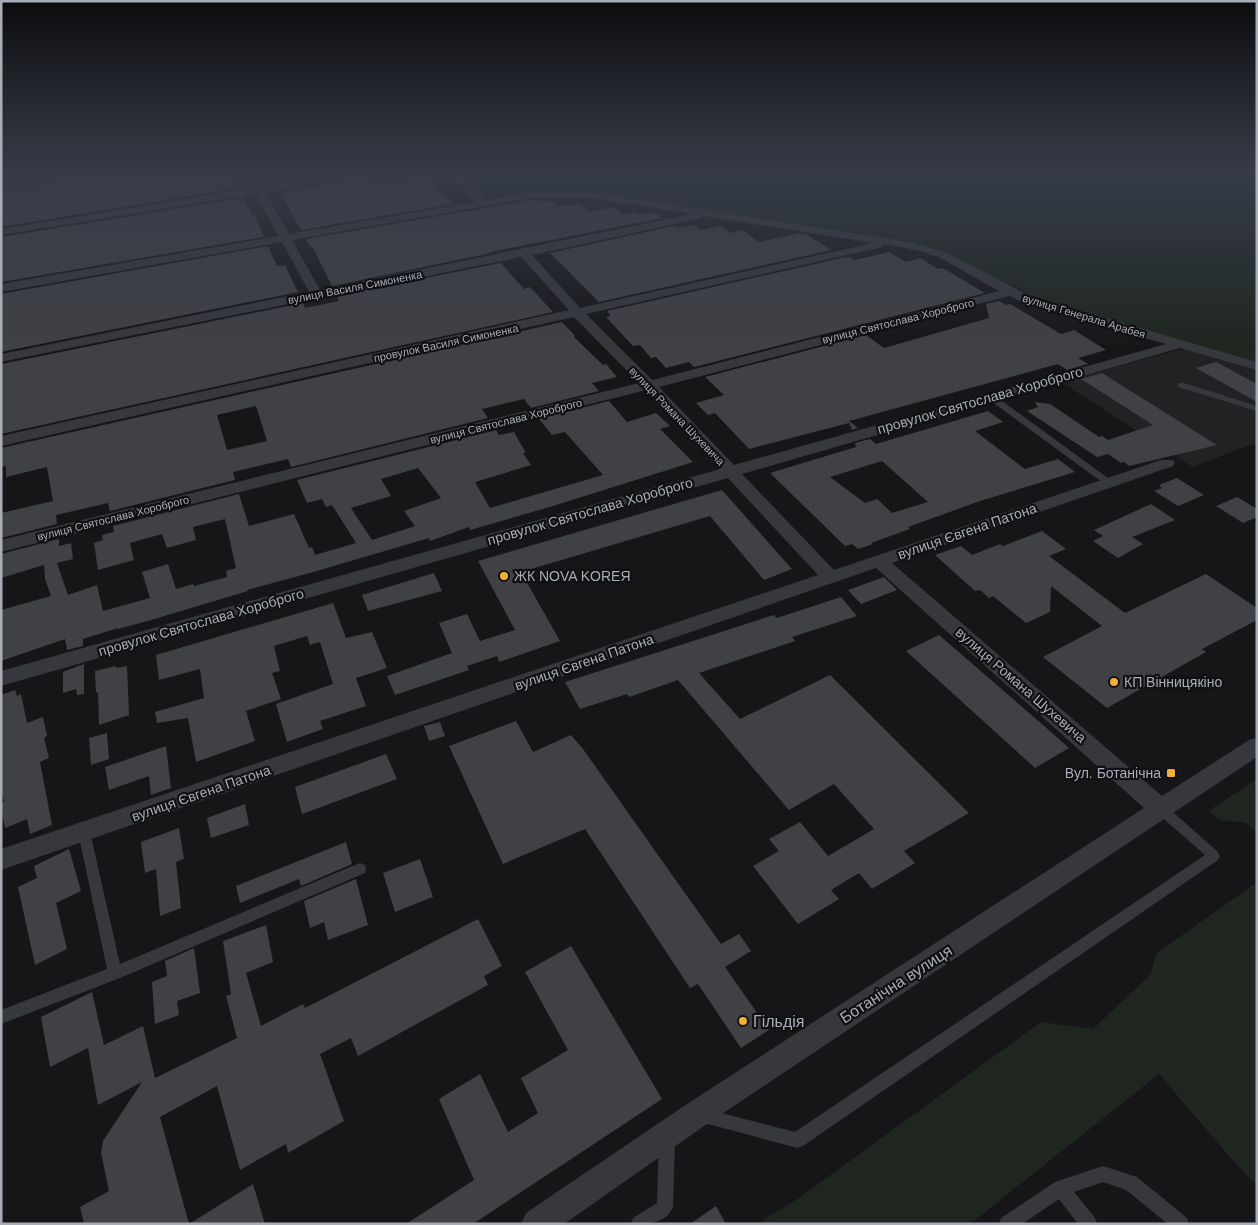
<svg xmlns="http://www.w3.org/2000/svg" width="1258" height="1225" font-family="Helvetica,sans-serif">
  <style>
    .built { fill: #222225 }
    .green { fill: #1e261f }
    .building { fill: #404145; fill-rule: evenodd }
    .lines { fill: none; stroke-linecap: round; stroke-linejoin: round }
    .lane { fill: #37383d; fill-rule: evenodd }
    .street { fill: #37383d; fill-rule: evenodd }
    .poi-dot { fill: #f2b134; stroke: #111113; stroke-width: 2 }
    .labels { text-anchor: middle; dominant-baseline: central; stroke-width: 4.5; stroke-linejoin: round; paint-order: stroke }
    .far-street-label { font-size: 11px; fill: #a8adb8; stroke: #111113 }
    .street-label { font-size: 14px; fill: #a8adb8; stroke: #111113 }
    .poi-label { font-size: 14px; fill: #a8adb8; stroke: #111113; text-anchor: start }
    .near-street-label { font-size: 16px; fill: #a8adb8; stroke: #111113 }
    .near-poi-label { font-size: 16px; fill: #a8adb8; stroke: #111113; text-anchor: start }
  </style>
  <rect width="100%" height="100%" fill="#161618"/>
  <!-- built -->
  <path class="built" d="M1182,349L1196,351L1257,369V447L1252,444L1193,467L1061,382Z"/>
  <!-- green -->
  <g class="green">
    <path d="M455,175H1257V366L1036,301C1024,291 1015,282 999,284L928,250L591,195L473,193Z"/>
    <path d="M1257,779V833L1246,823L1220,820L1208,811Z"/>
    <path d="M1257,882V1186L1229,1156L1159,1074L970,1224H761L769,1216L796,1200L1041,1022L1093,1029L1150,975L1157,953Z"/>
  </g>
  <!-- building -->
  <g class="building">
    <path d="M100,175H231L238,188L1,227V191Z"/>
    <path d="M271,175H321L275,183Z"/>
    <path d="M359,175H370L371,184H380L428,176L452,204L301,230L280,192L352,180Z"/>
    <path d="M243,198L252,215L254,214L264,237L1,282V237Z"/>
    <path d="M531,200L556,202L555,207L580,204L590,212L615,207L623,215L635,212L640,215L653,212L662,218L490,252L491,253L332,286L312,246L310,247L306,239Z"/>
    <path d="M694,225L700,230L721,226L730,233L742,230L759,242L799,233L806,234L831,250L599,302L550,253L674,226L677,228Z"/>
    <path d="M268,246L277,266L285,265L298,292L1,352V294Z"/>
    <path d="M889,252L906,262L920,258L938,269L943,268L985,293L694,367L689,362L666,368L656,357L651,358L640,345L633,346L606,317L611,316L607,311L842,258L850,257L855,260Z"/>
    <path d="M501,263L524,289L530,287L553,312L1,434V364L303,303L305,308L339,301L337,296Z"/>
    <path d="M999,301L1007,305L1010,304L1061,334L1074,330L1106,350L1078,358L1088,364L1067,370L1058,364L849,421L858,428L852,430L849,423L749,449L715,413L708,415L696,403L724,395L705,377L866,335L884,348L989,318L986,304Z"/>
    <path d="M562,322L575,336L574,337L603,365L606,364L617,377L592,383L599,391L531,408L524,399L482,409L488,418L291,467L288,459L233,472L235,480L110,511L108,503L56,515L57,524L1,538V513L53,501L47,467L6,477V466L1,467V448ZM256,406L267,441L227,450L217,415Z"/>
    <path d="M1216,362L1257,384V402L1196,368Z"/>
    <path d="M1102,373L1217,445L1129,466L1124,462L1121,463L1108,454L1097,457L1027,411L1038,407L1035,402L1050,404L1099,437L1102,436L1108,440L1153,425L1081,379Z"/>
    <path d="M609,401L627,422L656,413L670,426L660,429L693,462L553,506L470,530L469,527L430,541L429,538L310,573L247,590L248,591L151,620L118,629V628L83,639V646L67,650L65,639L1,661V610L51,596L45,579L44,565L1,578V554L59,539V546L71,543L73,559L57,563L68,595L97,585L103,611L150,598L142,572L168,564L176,589L193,584L194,586L227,577L226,571L236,568L225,519L193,527L196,540L167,548L162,534L130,543L134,560L98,570L94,543L103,540L102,535L114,532L113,526L239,494L249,526L294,514L309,548L312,547L315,555L356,543L332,505L326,507L322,499L307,503L297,480L496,430L499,435L514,432L526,453H523L531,465L475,482L490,508L603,475L565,432L552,435L539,419ZM418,468L441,498L404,511L415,526L372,540L351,508L391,496L381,479Z"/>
    <path d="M988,411L1003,422L975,431L1025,469L1058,459L1075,472L980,501L908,527L910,529L871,543L873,544L858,549L852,544L845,546L770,473L856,447L855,443L870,439L876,444ZM882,461L928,502L892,513L877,499L865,503L830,477Z"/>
    <path d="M1177,478L1204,495L1178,506L1154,491L1162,488L1159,485Z"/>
    <path d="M722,490L792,569L764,580L710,516L521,572L560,641L499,662L497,656L467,666L469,670L395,695L387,676L452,653L439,623L467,614L480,641L515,630L478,561Z"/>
    <path d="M1237,497L1257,509V517L1243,523L1216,506Z"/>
    <path d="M1151,504L1175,520L1132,537L1143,544L1118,558L1093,541L1103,536L1094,530Z"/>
    <path d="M1042,531L1066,549L1049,556L1125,613L1206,574L1257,608V620L1202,649L1206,652L1107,708L1043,657L1102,626L1051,586L1050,612L1026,623L993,596L989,598L980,590L975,591L935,555L961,546L972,555L1000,544L1003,546Z"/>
    <path d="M434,573L442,591L368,611L362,595Z"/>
    <path d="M884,577L897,590L861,604L848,590Z"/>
    <path d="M841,597L857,616L792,637L795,641L699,673L740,719L830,675L969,813L904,851L915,863L872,889L859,873L831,890L839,899L798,924L753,866L779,851L769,839L800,822L828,856L874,829L834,784L789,810L678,680L629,697L627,694L580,709L565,682L774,615L777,618Z"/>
    <path d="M333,603L346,638L372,632L387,668L356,678L366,706L320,721L323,729L287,742L276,704L333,684L320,642L310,645L307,636L274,646L280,671L272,673L281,699L246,711L255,741L196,762L188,718L157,723L155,712L204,698L200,669L159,680L156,655Z"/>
    <path d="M939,635L1043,725L1069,748L1035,768L906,651Z"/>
    <path d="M84,664V694L77,695L76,689L63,693V672Z"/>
    <path d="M116,666V668L127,666L129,715L99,725L98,692L96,693L95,671Z"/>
    <path d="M15,690L17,696L21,694L27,723L43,717L47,736L44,738L49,758L40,762L52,825L30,834L27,819L5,828L1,807V803L4,802L1,788V695Z"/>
    <path d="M516,721L533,752L571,735L583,749L721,944L739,934L751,951L725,967L769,1030L741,1048L698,984L690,988L585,829L503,864L449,746Z"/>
    <path d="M440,722L445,736L429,741L424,726Z"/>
    <path d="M107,733L109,759L91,765L89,738Z"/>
    <path d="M166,746L171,788L151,795L149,776L109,790L105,767Z"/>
    <path d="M386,754L397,779L302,814L295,787Z"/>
    <path d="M245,804L249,825L211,838L207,818Z"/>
    <path d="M179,828L184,859L176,862L181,908L160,916L156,869L145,873L141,842Z"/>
    <path d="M346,842L352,864L301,886L299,879L240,903L236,886Z"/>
    <path d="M69,849L81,891L56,903L67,949L35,965L18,887L37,878L34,866Z"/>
    <path d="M420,859L433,897L395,912L383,873Z"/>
    <path d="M356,879L368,925L328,940L324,922L310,928L304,901Z"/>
    <path d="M478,919L502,966L484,976L488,985L358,1056L351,1038L320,1054L344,1121L288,1153L286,1144L240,1170L217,1086L160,1117L189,1224L253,1184L265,1224H84L80,1207L109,1191L101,1153L103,1141L142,1082L98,1105L88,1048L50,1067L41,1017L92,992L104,1045L143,1026L155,1078L237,1038L226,996L231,994L223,941L266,925L273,962L246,973L261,1026L303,1004L305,1008Z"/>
    <path d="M571,946L662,1099L473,1224H406L474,1180L439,1099L480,1074L508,1132L538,1113L521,1078L568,1050L525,972Z"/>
    <path d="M194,948L200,993L177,1001L179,1015L155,1024L152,982L167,976L165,961Z"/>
    <path d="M716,1206L726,1224H690Z"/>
  </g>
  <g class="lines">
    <!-- lane -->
    <g class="lane">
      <path d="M1178,383H1184L1257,406V411L1178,387Z"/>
      <path d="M988,395H994L1112,481L1113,483L1112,485H1106L988,399Z"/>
      <path d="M1161,804L1165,805L1218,852L1220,856L1218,860L803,1146L797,1148L697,1121L694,1116L697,1111L702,1108L795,1132L1205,855L1157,813L1155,809L1157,805Z"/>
      <path d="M84,827L88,828L90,832L120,964L355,865L360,863L365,865L366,869L365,873L120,978L1,1024V1010L107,969L78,832L80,828Z"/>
      <path d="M667,1132L673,1134L675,1140L673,1207C666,1224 647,1224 631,1224L633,1218L657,1203L659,1140L661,1134Z"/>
      <path d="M1103,1166L1137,1177L1187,1218L1189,1224H1168L1126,1190L1103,1182L1074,1192L1095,1218L1097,1224H1078L1059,1199L1022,1224H999L1001,1218L1055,1182Z"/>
    </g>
    <!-- street -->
    <g class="street">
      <path d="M53,175H79L74,178L1,189V183Z"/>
      <path d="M246,175H256L262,187L333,175H357L352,178L265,192L289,234L475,202L450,175H461L485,200L531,192H591L910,242L947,253L1030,296L1257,362V370L1180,348L742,474L834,570L1161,460H1173L1175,463L1173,466L892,563L1162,796L1249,740L1257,738V757L707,1124L564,1224H521L526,1213L687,1104L1144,808L876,568L1,870V849L818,575L728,478L1,686V671L720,469L646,390L1,552V540L639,383L574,317L1,446V436L569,310L521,257L1,362V354L309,292L282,242L1,292V284L279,236L256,194L1,235V229L253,188ZM531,198H591L692,214L320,290L292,240ZM703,216L873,243L580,308L532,255L698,219ZM883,244L916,250L939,257L999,291L652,380L586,314L878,248L882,247ZM1009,296L1022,302L1166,344L734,465L659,387Z"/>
    </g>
  </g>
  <!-- sky -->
  <linearGradient id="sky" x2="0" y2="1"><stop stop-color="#0c0c0d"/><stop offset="0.5" stop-color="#363c48"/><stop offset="1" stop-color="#363c48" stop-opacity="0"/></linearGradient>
  <rect width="1258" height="347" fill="url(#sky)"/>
  <!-- markers -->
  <g class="poi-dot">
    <circle cx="504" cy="576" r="5"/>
    <circle cx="1114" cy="682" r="5"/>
    <rect x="1166" y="768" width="10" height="10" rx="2.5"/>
    <circle cx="743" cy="1021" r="5"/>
  </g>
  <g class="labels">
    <!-- far-street labels -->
    <g class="far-street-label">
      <text transform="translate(355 287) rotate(-11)">вулиця Василя Симоненка</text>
      <text transform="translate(1084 316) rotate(17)">вулиця Генерала Арабея</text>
      <text transform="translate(898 321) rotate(-14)">вулиця Святослава Хороброго</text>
      <text transform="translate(446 343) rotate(-12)">провулок Василя Симоненка</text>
      <text transform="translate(677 416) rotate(46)">вулиця Романа Шухевича</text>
      <text transform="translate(506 421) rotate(-14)">вулиця Святослава Хороброго</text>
      <text transform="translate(113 518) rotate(-14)">вулиця Святослава Хороброго</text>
    </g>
    <!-- street labels -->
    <g class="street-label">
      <text transform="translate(980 400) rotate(-16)">провулок Святослава Хороброго</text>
      <text transform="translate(590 511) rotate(-16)">провулок Святослава Хороброго</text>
      <text transform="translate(967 531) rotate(-19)">вулиця Євгена Патона</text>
      <text transform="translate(201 622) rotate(-16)">провулок Святослава Хороброго</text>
      <text transform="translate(584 662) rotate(-19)">вулиця Євгена Патона</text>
      <text transform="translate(1021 685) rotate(41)">вулиця Романа Шухевича</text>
      <text transform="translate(201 793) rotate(-19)">вулиця Євгена Патона</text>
    </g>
    <!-- poi labels -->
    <g class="poi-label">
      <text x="514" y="576">ЖК NOVA KOREЯ</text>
      <text x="1124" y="682">КП Вінницякіно</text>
      <text x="1161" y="773" text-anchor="end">Вул. Ботанічна</text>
    </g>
    <!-- near-street labels -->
    <g class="near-street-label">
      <text transform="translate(896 984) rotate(-33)">Ботанічна вулиця</text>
    </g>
    <!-- near-poi labels -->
    <g class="near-poi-label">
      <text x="753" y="1021">Гільдія</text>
    </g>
  </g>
  <!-- border -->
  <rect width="1258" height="1225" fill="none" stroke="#a8adb8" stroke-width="5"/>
</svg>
